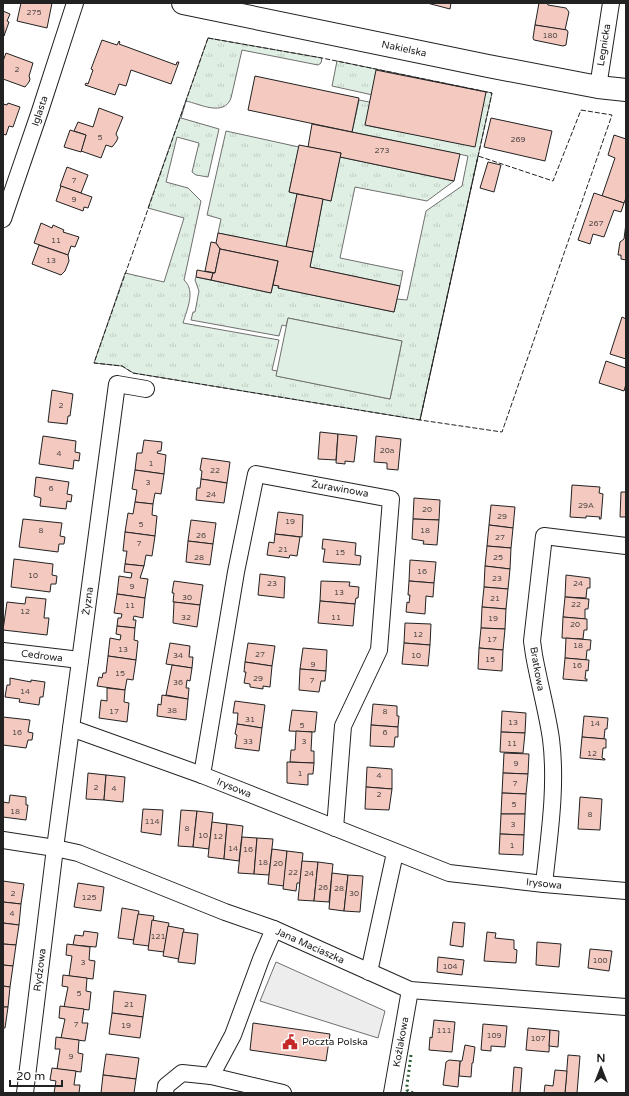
<svg xmlns="http://www.w3.org/2000/svg" width="629" height="1096" font-family="'Varela Round',sans-serif">
  <style>
    .grass { fill: url(#grass-tufts); stroke: #6f6f6f }
    .garden { fill: #e0efe3; stroke: #6f6f6f }
    .parking { fill: #ededed; stroke: #6f6f6f }
    .building { fill: #f3c9c0; stroke: #222 }
    .lines { fill: none; stroke-linecap: round; stroke-linejoin: round }
    .street-casing { stroke: #222; stroke-width: 18 }
    .secondary-casing { stroke: #222; stroke-width: 24 }
    .street { stroke: #fff; stroke-width: 16 }
    .secondary { stroke: #fff; stroke-width: 22 }
    .hedge { stroke: #2f5e38; stroke-width: 3; stroke-dasharray: 2 3; stroke-linecap: butt }
    .fence { stroke: #222; stroke-width: 1; stroke-dasharray: 5 2; stroke-linecap: butt }
    .labels { text-anchor: middle; dominant-baseline: central; stroke-width: 3; stroke-linejoin: round; paint-order: stroke }
    .number-label { font-size: 8px; fill: #564c4a }
    .street-label { font-size: 10px; fill: #222; stroke: #fff }
    .poi-label { font-size: 10px; fill: #222; stroke: #fff; text-anchor: start }
  </style>
  <defs>
    <pattern id="grass-tufts" width="24" height="20" patternUnits="userSpaceOnUse"><rect width="24" height="20" fill="#e0efe3"/><path d="M3 7l-1-3M5 7V3M7 7l1-3M15 17l-1-3M17 17v-4M19 17l1-3" fill="none" stroke="#c0cdc2"/></pattern>
  </defs>
  <rect width="100%" height="100%" fill="#fff"/>
  <!-- grass -->
  <g class="grass">
    <path d="M208,38L322,58L321,63L318,65L242,50L231,98C224,117 200,104 186,101L181,118L219,129L208,177L196,175L192,172L199,143L177,137L166,182L188,188L201,201L184,280C196,291 187,309 183,323L279,340L272,370L277,371V376L390,399L402,341L288,318L286,326L282,325L279,336L191,320L193,312H195L199,291L195,280L196,277L271,293L273,285L279,286L278,288L394,312L397,299L407,300L426,211L462,186L468,156L352,132L359,100L374,103L369,126L389,130L391,119V99L332,86L337,61L492,93L420,420L133,373L122,366L94,363L125,273L164,282L184,218L148,208Z"/>
    <path d="M226,131L299,147L289,192L297,194L286,247L218,233L221,219L207,215Z"/>
    <path d="M340,157L454,181L427,201L355,187L340,258L403,271L400,286L310,267L323,199L331,201Z"/>
  </g>
  <!-- garden -->
  <path class="garden" d="M288,318L402,341L390,399L276,376Z"/>
  <!-- parking -->
  <path class="parking" d="M276,962L385,1011L378,1038L260,1001Z"/>
  <!-- building -->
  <g class="building">
    <path d="M21,3H52L47,28L17,21Z"/>
    <path d="M427,3H451L450,9Z"/>
    <path d="M539,3H547L548,5L566,8L569,12L565,30L535,25Z"/>
    <path d="M3,11L10,14L7,21L9,22L4,36Z"/>
    <path d="M535,25L567,30L568,32L566,45L563,46L534,40L533,38Z"/>
    <path d="M102,40L117,45L119,41L120,42L119,44L176,65L177,62H179L171,84L131,70L126,86L119,84L115,95L85,85L86,83L88,84L93,70L91,69Z"/>
    <path d="M6,53L33,63L29,76L30,79L29,82L25,87L3,79V61Z"/>
    <path d="M376,70L486,92L475,147L365,125Z"/>
    <path d="M255,76L359,98L352,132L248,110Z"/>
    <path d="M8,103L20,107L13,127L9,126L6,135L3,134V104L7,105Z"/>
    <path d="M99,108L123,117L116,134L118,138L116,142L112,147L106,145L101,158L81,151L86,135L74,131L78,122L93,127Z"/>
    <path d="M491,118L552,131L545,161L484,147Z"/>
    <path d="M312,124L460,154L454,181L340,157L341,153L308,147Z"/>
    <path d="M70,130L86,135L81,152L64,147Z"/>
    <path d="M614,135L626,139V198L624,203L602,196L615,158L608,155Z"/>
    <path d="M299,145L341,153L331,201L289,192Z"/>
    <path d="M488,162L501,165L494,192L480,188Z"/>
    <path d="M67,167L88,175L81,193L60,186Z"/>
    <path d="M61,186L92,197L88,208L84,207L83,211L56,201Z"/>
    <path d="M594,193L624,203L621,212L614,210L604,237L593,234L590,244L578,240Z"/>
    <path d="M297,194L323,199L313,252L286,247Z"/>
    <path d="M41,223L52,228L53,225L64,230L63,232L79,237L75,247L71,246L68,255L34,243Z"/>
    <path d="M626,223V260L621,259V255H618L620,242L624,239Z"/>
    <path d="M218,233L313,252L310,267L400,286L394,312L278,288L279,286L273,285L278,261L220,249L216,243Z"/>
    <path d="M211,242L216,243L220,249L215,273L205,271Z"/>
    <path d="M39,245L68,255L69,261L65,271L61,275L32,264Z"/>
    <path d="M220,249L278,261L271,293L211,280L213,273H215Z"/>
    <path d="M197,270L213,273L211,280L196,277Z"/>
    <path d="M622,317L626,319V359L610,354Z"/>
    <path d="M606,361L626,368V384L624,391L599,383Z"/>
    <path d="M52,390L73,394L70,416H68L67,424L48,422Z"/>
    <path d="M320,432L338,434L336,460L318,459Z"/>
    <path d="M338,434L357,436L354,462L345,461V464L336,463Z"/>
    <path d="M43,436L76,441L75,452L80,453L79,461L74,460L73,469L39,464Z"/>
    <path d="M376,436L401,439L398,470L387,469V463L374,462Z"/>
    <path d="M144,440L162,442L161,451H158L157,453L166,455L164,474L135,470L137,453H142Z"/>
    <path d="M202,458L230,462L227,483L201,479L202,471L200,470Z"/>
    <path d="M135,470L164,474L161,494L155,493L153,504L135,502L137,490L132,489Z"/>
    <path d="M36,477L69,482L67,494L72,495L71,502L67,501L66,509L40,506L41,498L34,496Z"/>
    <path d="M201,479L227,483L224,503L196,500L197,488H200Z"/>
    <path d="M572,485L600,487L599,493L603,494L601,519H599L600,517L586,516V518L570,517Z"/>
    <path d="M621,492H626V517H620Z"/>
    <path d="M414,498L440,500L439,520L413,519Z"/>
    <path d="M135,502L153,504L152,515L157,516L155,536L125,532L128,513L133,514Z"/>
    <path d="M491,505L515,507L513,528L489,525Z"/>
    <path d="M278,512L303,515L302,537L275,534Z"/>
    <path d="M23,519L62,523L60,536L65,537L64,544H59L58,552L19,547Z"/>
    <path d="M413,519L439,520L437,545L423,544L424,541L412,539Z"/>
    <path d="M191,520L216,523L213,544L188,541Z"/>
    <path d="M489,525L513,528L511,548L487,546Z"/>
    <path d="M125,532L155,536L152,556L146,555L144,566L125,564L127,551H123Z"/>
    <path d="M275,534L300,537L297,556L290,555L289,558L267,555L269,542L274,543Z"/>
    <path d="M323,539L356,543L355,555L361,556L360,565L323,562L325,549H322Z"/>
    <path d="M188,541L213,544L210,565L186,562Z"/>
    <path d="M487,546L511,548L510,569L485,566Z"/>
    <path d="M14,559L53,564L52,575L57,576L56,584H51L50,592L11,587Z"/>
    <path d="M410,560L436,562L434,583L409,581Z"/>
    <path d="M125,564L144,566L140,578L148,579L145,598L117,594L119,576L131,578L132,573L124,572Z"/>
    <path d="M485,566L510,569L508,589L484,587Z"/>
    <path d="M260,574L285,577L284,598L258,595Z"/>
    <path d="M566,575L590,578V588H587L586,598L565,597Z"/>
    <path d="M174,581L203,585L200,605L173,602L174,593H172Z"/>
    <path d="M321,581L350,582L349,586L359,587L358,598H356L355,604L320,601Z"/>
    <path d="M409,581L434,583L433,597L426,596L425,614L406,612L407,602L409,603L410,595H408Z"/>
    <path d="M484,587L508,589L506,609L482,607Z"/>
    <path d="M117,594L145,598L143,618L134,616L133,620H136L135,628L117,626L118,618H121L122,614L114,613Z"/>
    <path d="M26,597L46,599L44,618H49L47,635L3,630L7,602L25,604Z"/>
    <path d="M565,597L589,599L588,609H585V619L563,617Z"/>
    <path d="M320,601L355,604L353,626L318,623Z"/>
    <path d="M174,602L200,605L197,627L173,623Z"/>
    <path d="M482,607L506,609L505,629L481,628Z"/>
    <path d="M563,617L587,619V630H584L583,639L562,638Z"/>
    <path d="M405,623L431,624L430,645L404,643Z"/>
    <path d="M117,626L135,628L134,640L138,641L136,660L108,656L110,638L120,640L121,635L116,634Z"/>
    <path d="M481,628L505,629L503,650L479,648Z"/>
    <path d="M566,638L591,640L590,650H587L586,660L565,658Z"/>
    <path d="M170,643L190,646L189,657H193L192,668L166,664Z"/>
    <path d="M248,643L275,646L272,666L245,662Z"/>
    <path d="M404,643L430,645L428,666L402,664Z"/>
    <path d="M303,648L327,650L326,671L300,669Z"/>
    <path d="M479,648L503,650L502,671L478,669Z"/>
    <path d="M108,656L136,660L133,680L127,679L125,690L97,686L99,677L102,678L103,673H106Z"/>
    <path d="M565,658L589,660L588,671L586,670L585,679H587V681L563,679Z"/>
    <path d="M245,662L272,666L270,687L263,686V689L250,687V684L244,683L246,672H244Z"/>
    <path d="M172,665L192,668L190,681L187,680L186,688H189L188,699L166,695Z"/>
    <path d="M300,669L326,671L325,681H321L319,692L299,690Z"/>
    <path d="M10,678L31,682V680L45,682L43,697H40L39,705L19,702L20,699L5,697L7,685H10Z"/>
    <path d="M107,688L125,690L124,702L129,703L127,722L99,718L101,700L107,701Z"/>
    <path d="M162,695L188,699L186,720L157,716L158,704L161,705Z"/>
    <path d="M235,701L265,705L262,728L237,724L238,713H233Z"/>
    <path d="M373,704L397,706V716H399L398,727L371,725Z"/>
    <path d="M292,710L317,712L315,732L289,731Z"/>
    <path d="M502,711L526,713L525,733L501,732Z"/>
    <path d="M584,716L608,718L607,729H605L604,739L582,737Z"/>
    <path d="M3,717L30,720L28,732L33,733L32,740H28L26,748L3,745Z"/>
    <path d="M237,724L262,728L259,751L235,748L237,735L235,734Z"/>
    <path d="M371,725L398,727V737H395L394,747L370,746Z"/>
    <path d="M296,731L312,732L311,751H314V763L290,762L291,750H295Z"/>
    <path d="M501,732L525,733L523,753L500,752Z"/>
    <path d="M582,737L606,739V748H603L602,758L605,759V760L580,758Z"/>
    <path d="M504,753L529,754L528,774L503,773Z"/>
    <path d="M287,762L314,763L313,774H308V785L287,783Z"/>
    <path d="M367,767L392,769V789L366,787Z"/>
    <path d="M88,773L106,775L104,800L86,799Z"/>
    <path d="M503,773L528,774L526,794L502,793Z"/>
    <path d="M106,775L125,777L123,802L104,800Z"/>
    <path d="M366,787L392,789L389,810L365,809Z"/>
    <path d="M502,793L526,794L525,814H501Z"/>
    <path d="M10,795L26,797V805H28L26,820L3,817V802L9,803Z"/>
    <path d="M580,797L602,799L600,830L578,829Z"/>
    <path d="M143,809L163,810L161,835L141,832Z"/>
    <path d="M181,810L197,811L193,847L178,846Z"/>
    <path d="M197,811L213,813L209,849L193,847Z"/>
    <path d="M501,814H525L524,835L500,834Z"/>
    <path d="M212,822L227,824L224,859L208,857Z"/>
    <path d="M227,824L243,826L239,861L224,859Z"/>
    <path d="M500,834L524,835L523,855L499,854Z"/>
    <path d="M242,837L257,838L254,874L238,873Z"/>
    <path d="M257,838L273,839L269,875L254,874Z"/>
    <path d="M272,849L287,851L284,886L268,884Z"/>
    <path d="M287,851L303,853L300,883H297L296,891L283,889Z"/>
    <path d="M302,861L318,862L314,901L298,900Z"/>
    <path d="M318,862L333,864L329,902L314,901Z"/>
    <path d="M332,873L348,875L344,911L329,909Z"/>
    <path d="M348,875L363,876L360,912L344,911Z"/>
    <path d="M3,881L24,884L21,904L3,902Z"/>
    <path d="M78,883L104,887L101,911L74,907Z"/>
    <path d="M3,902L21,904L19,925L3,923Z"/>
    <path d="M122,908L139,911L134,940L118,938Z"/>
    <path d="M138,914L154,916L149,946L133,944Z"/>
    <path d="M152,920L169,923L164,952L148,950Z"/>
    <path d="M453,922L465,923L463,947L450,945Z"/>
    <path d="M3,923L19,925L16,945L3,944Z"/>
    <path d="M168,926L184,929L179,959L163,956Z"/>
    <path d="M84,931L98,933L96,947L73,945L75,935L83,936Z"/>
    <path d="M183,932L198,934L195,964L178,962Z"/>
    <path d="M487,932L496,933L495,938L514,940V949L517,950L516,963L484,961Z"/>
    <path d="M537,942L561,944L559,967L536,965Z"/>
    <path d="M3,944L16,945L13,966L3,965Z"/>
    <path d="M67,944L90,947L89,960L95,961L93,979L69,976L72,956L66,955Z"/>
    <path d="M590,949L612,951L609,971L588,968Z"/>
    <path d="M438,957L464,960L462,975L437,972Z"/>
    <path d="M3,965L13,966L10,987L3,986Z"/>
    <path d="M63,975L87,978L86,991L91,992L89,1010L64,1007L68,987L62,986Z"/>
    <path d="M3,986L10,987L8,1007H3Z"/>
    <path d="M114,991L146,995L143,1017L112,1013Z"/>
    <path d="M60,1006L84,1009L82,1023H88L85,1041L61,1038L65,1019L59,1018Z"/>
    <path d="M3,1007H8L5,1028H3Z"/>
    <path d="M112,1013L143,1017L140,1038L109,1034Z"/>
    <path d="M434,1020L455,1022L452,1052L429,1050L430,1037L432,1038Z"/>
    <path d="M253,1023L330,1034L326,1061L250,1050Z"/>
    <path d="M483,1024L507,1026L505,1047L491,1046V1051L481,1050Z"/>
    <path d="M528,1028L550,1030L549,1052L526,1050Z"/>
    <path d="M550,1030L559,1031L558,1047L549,1046Z"/>
    <path d="M56,1037L79,1040L78,1053L83,1054L81,1072L57,1069L60,1049H55Z"/>
    <path d="M465,1045L475,1047L473,1063H472L471,1077L459,1076L460,1061H462Z"/>
    <path d="M106,1054L139,1058L136,1079L103,1075Z"/>
    <path d="M568,1055L580,1056L577,1093H565Z"/>
    <path d="M449,1060L460,1061L458,1087L443,1085L446,1062Z"/>
    <path d="M514,1067L522,1068L520,1093H512Z"/>
    <path d="M52,1068L76,1071L74,1085H80L79,1093H54L56,1081L50,1080Z"/>
    <path d="M555,1070L567,1071L565,1093H544L545,1085L553,1086Z"/>
    <path d="M103,1075L136,1079L134,1093H101Z"/>
  </g>
  <g class="lines">
    <!-- street casing -->
    <g class="street-casing">
      <g id="street">
        <path d="M598,87L611,3"/>
        <path d="M3,219L40,111L75,3"/>
        <path d="M3,651L80,660"/>
        <path d="M71,728L202,775L449,873L544,884L626,891"/>
        <path d="M202,775L236,572L256,474L391,499L379,650L343,726L335,828"/>
        <path d="M3,840L55,848L78,853L225,912L274,929L410,990L626,1007"/>
        <path d="M544,884C549,837 557,787 551,739C547,711 539,683 534,655L532,641L544,536L626,546"/>
        <path d="M369,972L395,853"/>
        <path d="M211,1076L233,1035L261,959L274,929"/>
        <path d="M25,1093L55,848L117,384L146,389"/>
        <path d="M165,1093L166,1086L182,1073L211,1076L283,1093"/>
        <path d="M392,1093L410,990"/>
      </g>
    </g>
    <!-- secondary casing -->
    <g class="secondary-casing">
      <path id="secondary" d="M183,3L488,66L598,87L626,90"/>
    </g>
    <!-- street -->
    <use href="#street" class="street"/>
    <!-- secondary -->
    <use href="#secondary" class="secondary"/>
    <!-- hedge -->
    <path class="hedge" d="M411,1055L407,1085V1090L410,1092L414,1093"/>
    <!-- fence -->
    <g class="fence">
      <path d="M208,38L322,58L492,93L420,420L133,373L122,366L94,363Z"/>
      <path d="M581,110L612,115L502,432L420,420L478,156L553,181Z"/>
    </g>
  </g>
  <!-- icons -->
  <defs>
    <g id="civic-bare" transform="scale(1.2)"><path d="M-.6-6.5H3V-4.5H.6V-3L4-1V1h2V6H-6V1h2V-1L-.6-3ZM-1.2 2.5V6h2.4V2.5Z" fill="#c62828" stroke="#fff" stroke-width="2.5" paint-order="stroke"/></g>
  </defs>
  <g fill-rule="evenodd">
    <use href="#civic-bare" x="290" y="1042"/>
  </g>
  <g class="labels">
    <!-- number labels -->
    <g class="number-label">
      <text x="34" y="12">275</text>
      <text x="550" y="35">180</text>
      <text x="17" y="69">2</text>
      <text x="100" y="137">5</text>
      <text x="518" y="139">269</text>
      <text x="382" y="150">273</text>
      <text x="74" y="180">7</text>
      <text x="74" y="199">9</text>
      <text x="596" y="223">267</text>
      <text x="56" y="240">11</text>
      <text x="51" y="260">13</text>
      <text x="61" y="405">2</text>
      <text x="387" y="450">20a</text>
      <text x="59" y="453">4</text>
      <text x="151" y="463">1</text>
      <text x="215" y="470">22</text>
      <text x="148" y="482">3</text>
      <text x="51" y="488">6</text>
      <text x="211" y="494">24</text>
      <text x="586" y="505">29A</text>
      <text x="427" y="509">20</text>
      <text x="502" y="516">29</text>
      <text x="290" y="521">19</text>
      <text x="141" y="524">5</text>
      <text x="41" y="530">8</text>
      <text x="425" y="530">18</text>
      <text x="201" y="535">26</text>
      <text x="500" y="537">27</text>
      <text x="139" y="543">7</text>
      <text x="283" y="549">21</text>
      <text x="340" y="552">15</text>
      <text x="199" y="557">28</text>
      <text x="498" y="557">25</text>
      <text x="422" y="571">16</text>
      <text x="33" y="575">10</text>
      <text x="497" y="578">23</text>
      <text x="272" y="583">23</text>
      <text x="578" y="583">24</text>
      <text x="132" y="586">9</text>
      <text x="339" y="592">13</text>
      <text x="187" y="597">30</text>
      <text x="495" y="598">21</text>
      <text x="576" y="604">22</text>
      <text x="130" y="605">11</text>
      <text x="25" y="611">12</text>
      <text x="186" y="617">32</text>
      <text x="336" y="617">11</text>
      <text x="493" y="618">19</text>
      <text x="575" y="624">20</text>
      <text x="418" y="634">12</text>
      <text x="492" y="639">17</text>
      <text x="578" y="645">18</text>
      <text x="123" y="649">13</text>
      <text x="260" y="654">27</text>
      <text x="178" y="655">34</text>
      <text x="416" y="655">10</text>
      <text x="490" y="659">15</text>
      <text x="313" y="664">9</text>
      <text x="577" y="665">16</text>
      <text x="120" y="673">15</text>
      <text x="258" y="678">29</text>
      <text x="312" y="680">7</text>
      <text x="178" y="682">36</text>
      <text x="25" y="691">14</text>
      <text x="172" y="710">38</text>
      <text x="114" y="711">17</text>
      <text x="385" y="711">8</text>
      <text x="250" y="719">31</text>
      <text x="513" y="722">13</text>
      <text x="595" y="723">14</text>
      <text x="302" y="725">5</text>
      <text x="17" y="732">16</text>
      <text x="385" y="732">6</text>
      <text x="248" y="741">33</text>
      <text x="304" y="741">3</text>
      <text x="512" y="743">11</text>
      <text x="592" y="753">12</text>
      <text x="516" y="763">9</text>
      <text x="300" y="773">1</text>
      <text x="379" y="775">4</text>
      <text x="515" y="783">7</text>
      <text x="96" y="787">2</text>
      <text x="114" y="788">4</text>
      <text x="379" y="794">2</text>
      <text x="514" y="804">5</text>
      <text x="15" y="811">18</text>
      <text x="590" y="814">8</text>
      <text x="152" y="821">114</text>
      <text x="513" y="824">3</text>
      <text x="187" y="828">8</text>
      <text x="203" y="835">10</text>
      <text x="218" y="836">12</text>
      <text x="512" y="845">1</text>
      <text x="233" y="848">14</text>
      <text x="248" y="849">16</text>
      <text x="263" y="862">18</text>
      <text x="278" y="863">20</text>
      <text x="293" y="872">22</text>
      <text x="309" y="873">24</text>
      <text x="323" y="887">26</text>
      <text x="339" y="888">28</text>
      <text x="13" y="893">2</text>
      <text x="354" y="893">30</text>
      <text x="89" y="897">125</text>
      <text x="12" y="913">4</text>
      <text x="158" y="936">121</text>
      <text x="600" y="960">100</text>
      <text x="83" y="962">3</text>
      <text x="450" y="966">104</text>
      <text x="79" y="993">5</text>
      <text x="129" y="1004">21</text>
      <text x="76" y="1024">7</text>
      <text x="126" y="1025">19</text>
      <text x="444" y="1030">111</text>
      <text x="494" y="1035">109</text>
      <text x="538" y="1038">107</text>
      <text x="71" y="1056">9</text>
    </g>
    <!-- street labels -->
    <g class="street-label">
      <text transform="translate(604 45) rotate(-81)">Legnicka</text>
      <text transform="translate(404 49) rotate(12)">Nakielska</text>
      <text transform="translate(40 111) rotate(-72)">Iglasta</text>
      <text transform="translate(340 489) rotate(10)">Żurawinowa</text>
      <text transform="translate(88 601) rotate(-82)">Żyzna</text>
      <text transform="translate(42 656) rotate(7)">Cedrowa</text>
      <text transform="translate(537 669) rotate(80)">Bratkowa</text>
      <text transform="translate(234 788) rotate(22)">Irysowa</text>
      <text transform="translate(544 884) rotate(6)">Irysowa</text>
      <text transform="translate(310 946) rotate(24)">Jana Maciaszka</text>
      <text transform="translate(40 970) rotate(-83)">Rydzowa</text>
      <text transform="translate(401 1042) rotate(-80)">Koźlakowa</text>
    </g>
    <!-- poi labels -->
    <g class="poi-label">
      <text x="302" y="1042">Poczta Polska</text>
    </g>
  </g>
  <!-- border -->
  <rect width="629" height="1096" fill="none" stroke="#222222" stroke-width="8"/>
  <!-- north arrow -->
  <g transform="translate(601 1068)" stroke="#ffffff" stroke-width="3" paint-order="stroke">
  <path d="M0-3L7 15L0 10L-7 15Z" fill="#222222"/>
  <text y="-6" font-size="11" font-weight="bold" text-anchor="middle" fill="#222222">N</text>
  </g>
  <!-- scale -->
  <path d="M10 1080v6h52v-6" fill="none" stroke="#222222" stroke-width="2"/>
  <text x="16" y="1080" font-size="12" fill="#222222" stroke="#ffffff" stroke-width="3" paint-order="stroke">20 m</text>
</svg>
